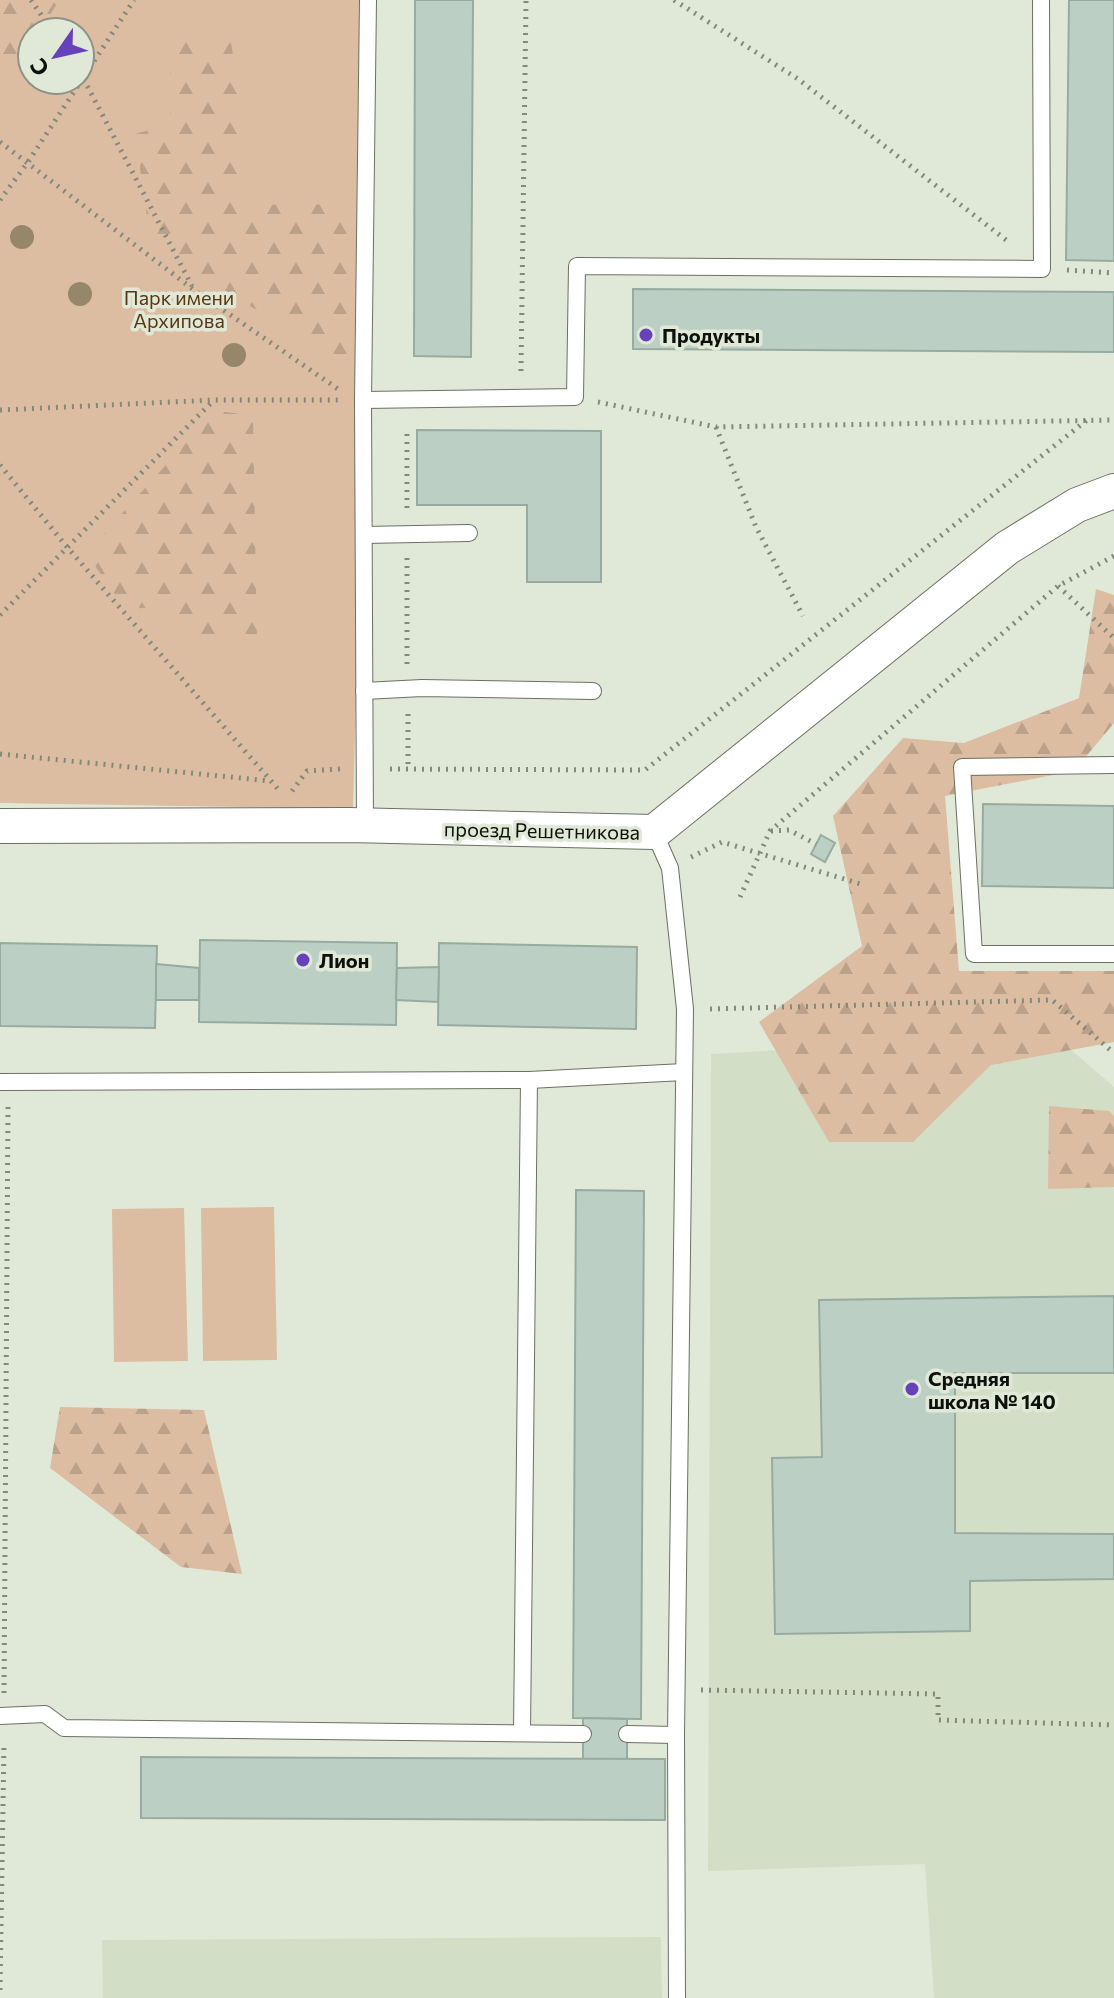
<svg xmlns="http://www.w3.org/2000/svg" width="1114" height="1998" font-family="Commissioner,sans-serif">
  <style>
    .built { fill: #d2dec6 }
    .green { fill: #dcbda2; fill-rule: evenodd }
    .forest { fill: url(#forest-firs) }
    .building { fill: #bccfc5; stroke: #98aba0; stroke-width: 2 }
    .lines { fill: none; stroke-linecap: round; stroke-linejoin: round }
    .lane-casing { stroke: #6a7162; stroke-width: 18 }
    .street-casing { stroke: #6a7162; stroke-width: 36 }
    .path { stroke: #82897c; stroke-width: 5; stroke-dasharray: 2 6; stroke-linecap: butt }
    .lane { stroke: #fff; stroke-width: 16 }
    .street { stroke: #fff; stroke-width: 34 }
    .tree { fill: #97876a }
    .poi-dot { fill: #6741b9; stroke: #e0e9d7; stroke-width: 3 }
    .labels { text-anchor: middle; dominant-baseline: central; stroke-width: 7; stroke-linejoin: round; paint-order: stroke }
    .park-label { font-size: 20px; fill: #5b3711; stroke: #e0e9d7 }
    .poi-label { font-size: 20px; font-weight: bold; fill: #0e110b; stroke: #e0e9d7; text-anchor: start }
    .street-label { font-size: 20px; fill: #0e110b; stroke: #e0e9d7 }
  </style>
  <defs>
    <pattern id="forest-firs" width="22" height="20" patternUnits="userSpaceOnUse" patternTransform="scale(2)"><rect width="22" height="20" fill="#dcbda2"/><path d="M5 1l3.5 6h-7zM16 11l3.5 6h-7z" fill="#bca18a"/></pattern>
  </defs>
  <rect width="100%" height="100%" fill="#e0e9d7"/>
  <!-- built -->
  <g class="built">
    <path d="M1053,1034L1114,1087V1998H934L925,1864L708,1871L711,1054Z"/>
    <path d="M661,1937L662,1998H103L102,1940Z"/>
  </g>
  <!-- green -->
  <g class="green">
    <path d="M0,0H361L356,693L353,809L0,803ZM32,32H80V80H32Z"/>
    <path d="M274,1207L277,1360L203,1361L201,1208Z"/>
    <path d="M184,1208L188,1361L114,1362L112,1209Z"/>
  </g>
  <!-- forest -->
  <g class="forest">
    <path d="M0,0H60L38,32H32V40L0,85Z"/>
    <path d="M230,36L241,105L244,205L354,204L351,369L151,244L135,134L170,124V43Z"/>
    <path d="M215,411L253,415L257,643L190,642L161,607L125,609L86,553Z"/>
    <path d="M1096,589L1114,595V723L1074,771L945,796L959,971H1114V1042L991,1065L913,1142H829L759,1022L862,946L833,816L903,738L964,743L1079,698Z"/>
    <path d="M1049,1106L1109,1111L1114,1116V1187L1048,1189Z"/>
    <path d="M60,1407L204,1410L242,1574L181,1567L50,1468Z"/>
  </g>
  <!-- building -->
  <g class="building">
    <path d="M415,0H473L471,357L414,356Z"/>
    <path d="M1069,0H1114V261L1066,260Z"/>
    <path d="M633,289L1114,292V352L633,349Z"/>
    <path d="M417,430L601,431V582H527V505H417Z"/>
    <path d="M983,804L1114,806V888L982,886Z"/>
    <path d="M821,835L835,843L825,862L811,854Z"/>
    <path d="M200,940L397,943L396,1025L199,1022Z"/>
    <path d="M0,943L157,946L155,1028L0,1026Z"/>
    <path d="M439,943L637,947L636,1029L438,1025Z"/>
    <path d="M156,964L199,968V1000H156Z"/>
    <path d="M439,967L438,1002L396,1000L397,968Z"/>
    <path d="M576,1190L644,1191L641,1719L573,1718Z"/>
    <path d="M1114,1296V1373H955V1533L1114,1534V1579L970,1581V1631L775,1634L772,1458L822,1457L819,1300Z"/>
    <path d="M583,1718L627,1719V1759H583Z"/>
    <path d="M141,1757L665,1759V1820L141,1818Z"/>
  </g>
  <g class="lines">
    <!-- lane casing -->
    <g class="lane-casing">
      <g id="lane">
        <path d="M363,400L575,397L577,266L1042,269L1041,0"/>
        <path d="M364,535L469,533"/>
        <path d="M364,691L422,688L593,691"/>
        <path d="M1114,765L962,767L974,954H1114"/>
        <path d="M365,827L363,400L368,0"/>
        <path d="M654,832L670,868L685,1009L676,1735L677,1998"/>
        <path d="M529,1080L684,1072"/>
        <path d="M0,1082L529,1080L522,1733"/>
        <path d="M0,1716L45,1714L64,1728L583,1734"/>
        <path d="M627,1734L676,1735"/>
      </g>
    </g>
    <!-- street casing -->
    <g class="street-casing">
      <path id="street" d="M0,826L349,825L654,832L1007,548L1077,505L1114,491"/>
    </g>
    <!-- path -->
    <g class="path">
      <path d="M31,0L53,32"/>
      <path d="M674,0L798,79L1010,243"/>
      <path d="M80,72L192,286"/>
      <path d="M0,142L194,290L338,389"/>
      <path d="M0,200L28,162L134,0"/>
      <path d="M1067,270L1114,273"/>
      <path d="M521,371L526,0"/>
      <path d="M598,402L716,427L1114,420"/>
      <path d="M0,410L214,400H339"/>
      <path d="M716,427L756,527L803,616"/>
      <path d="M0,465L67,547L278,789"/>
      <path d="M407,508V433"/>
      <path d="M407,558V664"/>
      <path d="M1058,586L1114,638"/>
      <path d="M0,615L214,400"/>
      <path d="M408,714V769"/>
      <path d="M0,754L270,781"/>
      <path d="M390,769L645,770L1087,420"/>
      <path d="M292,791L307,771L340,769"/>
      <path d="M771,831L789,830L816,844"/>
      <path d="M691,857L722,842L864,885"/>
      <path d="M740,897L770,831L1058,586L1114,556"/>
      <path d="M710,1009L1052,1000L1114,1053"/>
      <path d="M701,1690L938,1694V1720L1114,1725"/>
      <path d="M4,1693L8,1107"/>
      <path d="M0,1990L4,1743"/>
    </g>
    <!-- lane -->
    <use href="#lane" class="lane"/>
    <!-- street -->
    <use href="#street" class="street"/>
  </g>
  <!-- trees -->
  <g class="tree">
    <circle cx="22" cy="237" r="12"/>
    <circle cx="80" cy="294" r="12"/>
    <circle cx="234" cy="355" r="12"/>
  </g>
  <!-- markers -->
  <g class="poi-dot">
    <circle cx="646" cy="335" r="8"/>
    <circle cx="303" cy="960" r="8"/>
    <circle cx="912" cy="1389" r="8"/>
  </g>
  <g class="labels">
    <!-- park labels -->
    <g class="park-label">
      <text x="179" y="297">Парк имени<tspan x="179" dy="23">Архипова</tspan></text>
    </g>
    <!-- poi labels -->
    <g class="poi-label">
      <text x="662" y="335">Продукты</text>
      <text x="319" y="960">Лион</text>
      <text x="928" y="1378">Средняя<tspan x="928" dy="23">школа № 140</tspan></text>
    </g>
    <!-- street labels -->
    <g class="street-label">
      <text transform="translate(542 830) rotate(1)">проезд Решетникова</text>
    </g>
  </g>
  <!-- north arrow -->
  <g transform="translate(56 56) rotate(236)"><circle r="38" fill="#e0e9d7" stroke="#8c9385" stroke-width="2"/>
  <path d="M0-6L14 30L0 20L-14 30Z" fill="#6741b9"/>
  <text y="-12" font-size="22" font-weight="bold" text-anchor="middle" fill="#0e110b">С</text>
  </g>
</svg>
